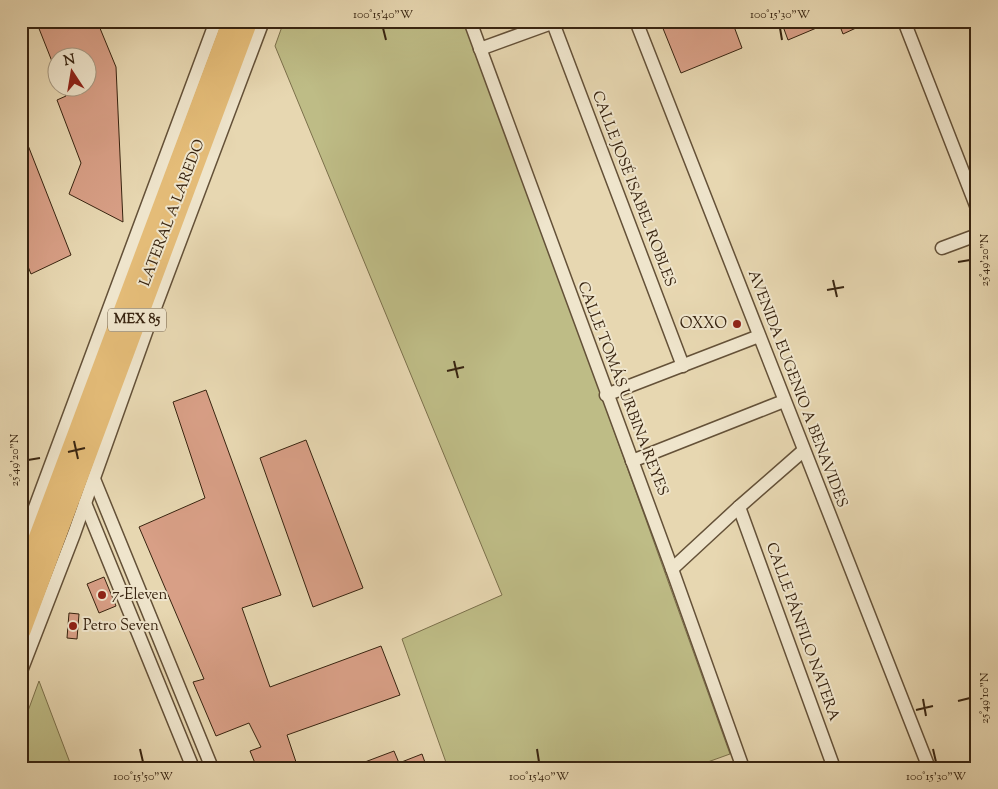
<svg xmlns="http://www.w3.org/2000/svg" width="998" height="789" font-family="'Sorts Mill Goudy',serif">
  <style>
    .green { fill: #bebc86; stroke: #7b704b }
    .building { fill: #d89f86; stroke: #382410 }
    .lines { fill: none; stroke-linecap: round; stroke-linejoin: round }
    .minor-casing { stroke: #645138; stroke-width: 15 }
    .highway-casing { stroke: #382410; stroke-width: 21 }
    .minor { stroke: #efe5cc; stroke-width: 12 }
    .highway { stroke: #e4bc78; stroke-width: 19 }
    .ticks { fill: none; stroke: #382410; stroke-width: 2 }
    .poi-dot { fill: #8f2418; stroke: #efe5cc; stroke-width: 2 }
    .labels { text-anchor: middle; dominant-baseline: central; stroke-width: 4; stroke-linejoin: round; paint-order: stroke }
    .shield { fill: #efe5cc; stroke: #6f5e48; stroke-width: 1 }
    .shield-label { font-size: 14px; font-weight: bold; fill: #382410 }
    .street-label { font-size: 15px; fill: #382410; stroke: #efe5cc }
    .poi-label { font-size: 15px; fill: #382410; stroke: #efe5cc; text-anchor: start }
    .neatline { fill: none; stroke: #382410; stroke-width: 2 }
    .ticks-label { font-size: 12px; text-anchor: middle; fill: #382410 }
  </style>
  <rect width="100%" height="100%" fill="#e7d7b1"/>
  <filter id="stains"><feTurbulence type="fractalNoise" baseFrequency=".004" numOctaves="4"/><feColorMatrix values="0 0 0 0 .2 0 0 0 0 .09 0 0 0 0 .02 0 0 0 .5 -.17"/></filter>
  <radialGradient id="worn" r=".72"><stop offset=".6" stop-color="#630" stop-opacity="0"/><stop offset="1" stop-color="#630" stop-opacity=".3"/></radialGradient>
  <!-- green -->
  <g class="green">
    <path d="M284,21H467L730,754L691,768H448L402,639L502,595L275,46Z"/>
    <path d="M39,681L72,768H21V730Z"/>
  </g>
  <!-- building -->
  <g class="building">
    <path d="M36,21H97L116,67L123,222L69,194L81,163L57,100L66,96L63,88H88V58H58L57,74Z"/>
    <path d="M660,21H732L742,48L681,73Z"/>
    <path d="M781,21H833L788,40Z"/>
    <path d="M838,21H854L856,28L843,34Z"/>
    <path d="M22,130L71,255L31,274L21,249Z"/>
    <path d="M206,390L281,595L242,608L270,687L381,646L400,695L287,735L298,768H257L250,751L261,747L249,723L216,736L193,682L204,679L139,527L205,498L173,402Z"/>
    <path d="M306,440L363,588L313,607L260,458Z"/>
    <path d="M104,577L116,606L99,613L87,584Z"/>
    <path d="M69,613L79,614L77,639L67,638Z"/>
    <path d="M394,751L399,763L422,754L427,768H349Z"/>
  </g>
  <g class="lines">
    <!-- minor casing -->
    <g class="minor-casing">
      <g id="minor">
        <path d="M470,21L672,569L743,768"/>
        <path d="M636,21L929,768"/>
        <path d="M904,21L977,208"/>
        <path d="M976,21L977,24"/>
        <path d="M553,23L683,366"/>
        <path d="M480,49L557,21"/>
        <path d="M942,248L977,235"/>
        <path d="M606,395L759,336"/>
        <path d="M632,461L784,401"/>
        <path d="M94,479L212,768"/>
        <path d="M85,503L193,768"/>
        <path d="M739,507L834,768"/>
        <path d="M21,545L216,21"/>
        <path d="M672,569L739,507L803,451"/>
        <path d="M21,671L74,534L150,321L263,21"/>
      </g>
    </g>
    <!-- highway casing -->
    <g class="highway-casing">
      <g id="highway">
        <path d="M21,584L232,21"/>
        <path d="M21,631L248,21"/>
      </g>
    </g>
    <!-- minor -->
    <use href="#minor" class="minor"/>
    <!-- highway -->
    <use href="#highway" class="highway"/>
  </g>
  <!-- ticks -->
  <path class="ticks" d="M383,28L386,40M780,28L782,40M958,262L970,260M833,280L837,297M827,290L844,287M454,361L458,378M447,371L464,367M74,441L78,459M68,452L85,448M28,460L40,458M923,699L926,716M958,701L970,698M916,710L933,706M140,749L143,762M537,749L539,762M933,749L936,762"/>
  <!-- markers -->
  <g class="poi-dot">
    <circle cx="737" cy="324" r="5"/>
    <circle cx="102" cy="595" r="5"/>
    <circle cx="73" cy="626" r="5"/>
  </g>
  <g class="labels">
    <!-- shield labels -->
    <rect class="shield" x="108" y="308.5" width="58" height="23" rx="4"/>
    <g class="shield-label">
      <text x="137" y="320">MEX 85</text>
    </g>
    <!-- street labels -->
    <g class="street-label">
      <text transform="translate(633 189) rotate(69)">CALLE JOSÉ ISABEL ROBLES</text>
      <text transform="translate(173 213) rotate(-69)">LATERAL A LAREDO</text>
      <text transform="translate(622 389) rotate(69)">CALLE TOMÁS URBINA REYES</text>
      <text transform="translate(797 389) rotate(69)">AVENIDA EUGENIO A BENAVIDES</text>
      <text transform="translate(802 632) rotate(70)">CALLE PÁNFILO NATERA</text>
    </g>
    <!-- poi labels -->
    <g class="poi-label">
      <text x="727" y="324" text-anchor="end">OXXO</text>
      <text x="112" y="595">7-Eleven</text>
      <text x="83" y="626">Petro Seven</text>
    </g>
  </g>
  <!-- margin -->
  <rect width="998" height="789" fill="none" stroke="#e7d7b1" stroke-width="55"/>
  <!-- north arrow -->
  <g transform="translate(72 72) rotate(348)"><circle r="24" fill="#efe5cc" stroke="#a69881"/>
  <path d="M0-4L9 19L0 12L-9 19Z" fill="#8f2418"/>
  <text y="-8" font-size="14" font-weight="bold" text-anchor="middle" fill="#382410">N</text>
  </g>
  <rect x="28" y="28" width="942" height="734" class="neatline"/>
  <g class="ticks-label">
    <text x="383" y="18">100°15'40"W</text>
    <text x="780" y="18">100°15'30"W</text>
    <text transform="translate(984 260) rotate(-90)" y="4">25°49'20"N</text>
    <text transform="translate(14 460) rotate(-90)" y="4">25°49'20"N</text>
    <text transform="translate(984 698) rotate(-90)" y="4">25°49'10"N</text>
    <text x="143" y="780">100°15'50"W</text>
    <text x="539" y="780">100°15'40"W</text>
    <text x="936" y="780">100°15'30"W</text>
  </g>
  <rect width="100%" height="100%" filter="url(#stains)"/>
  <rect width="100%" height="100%" fill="url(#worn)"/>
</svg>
